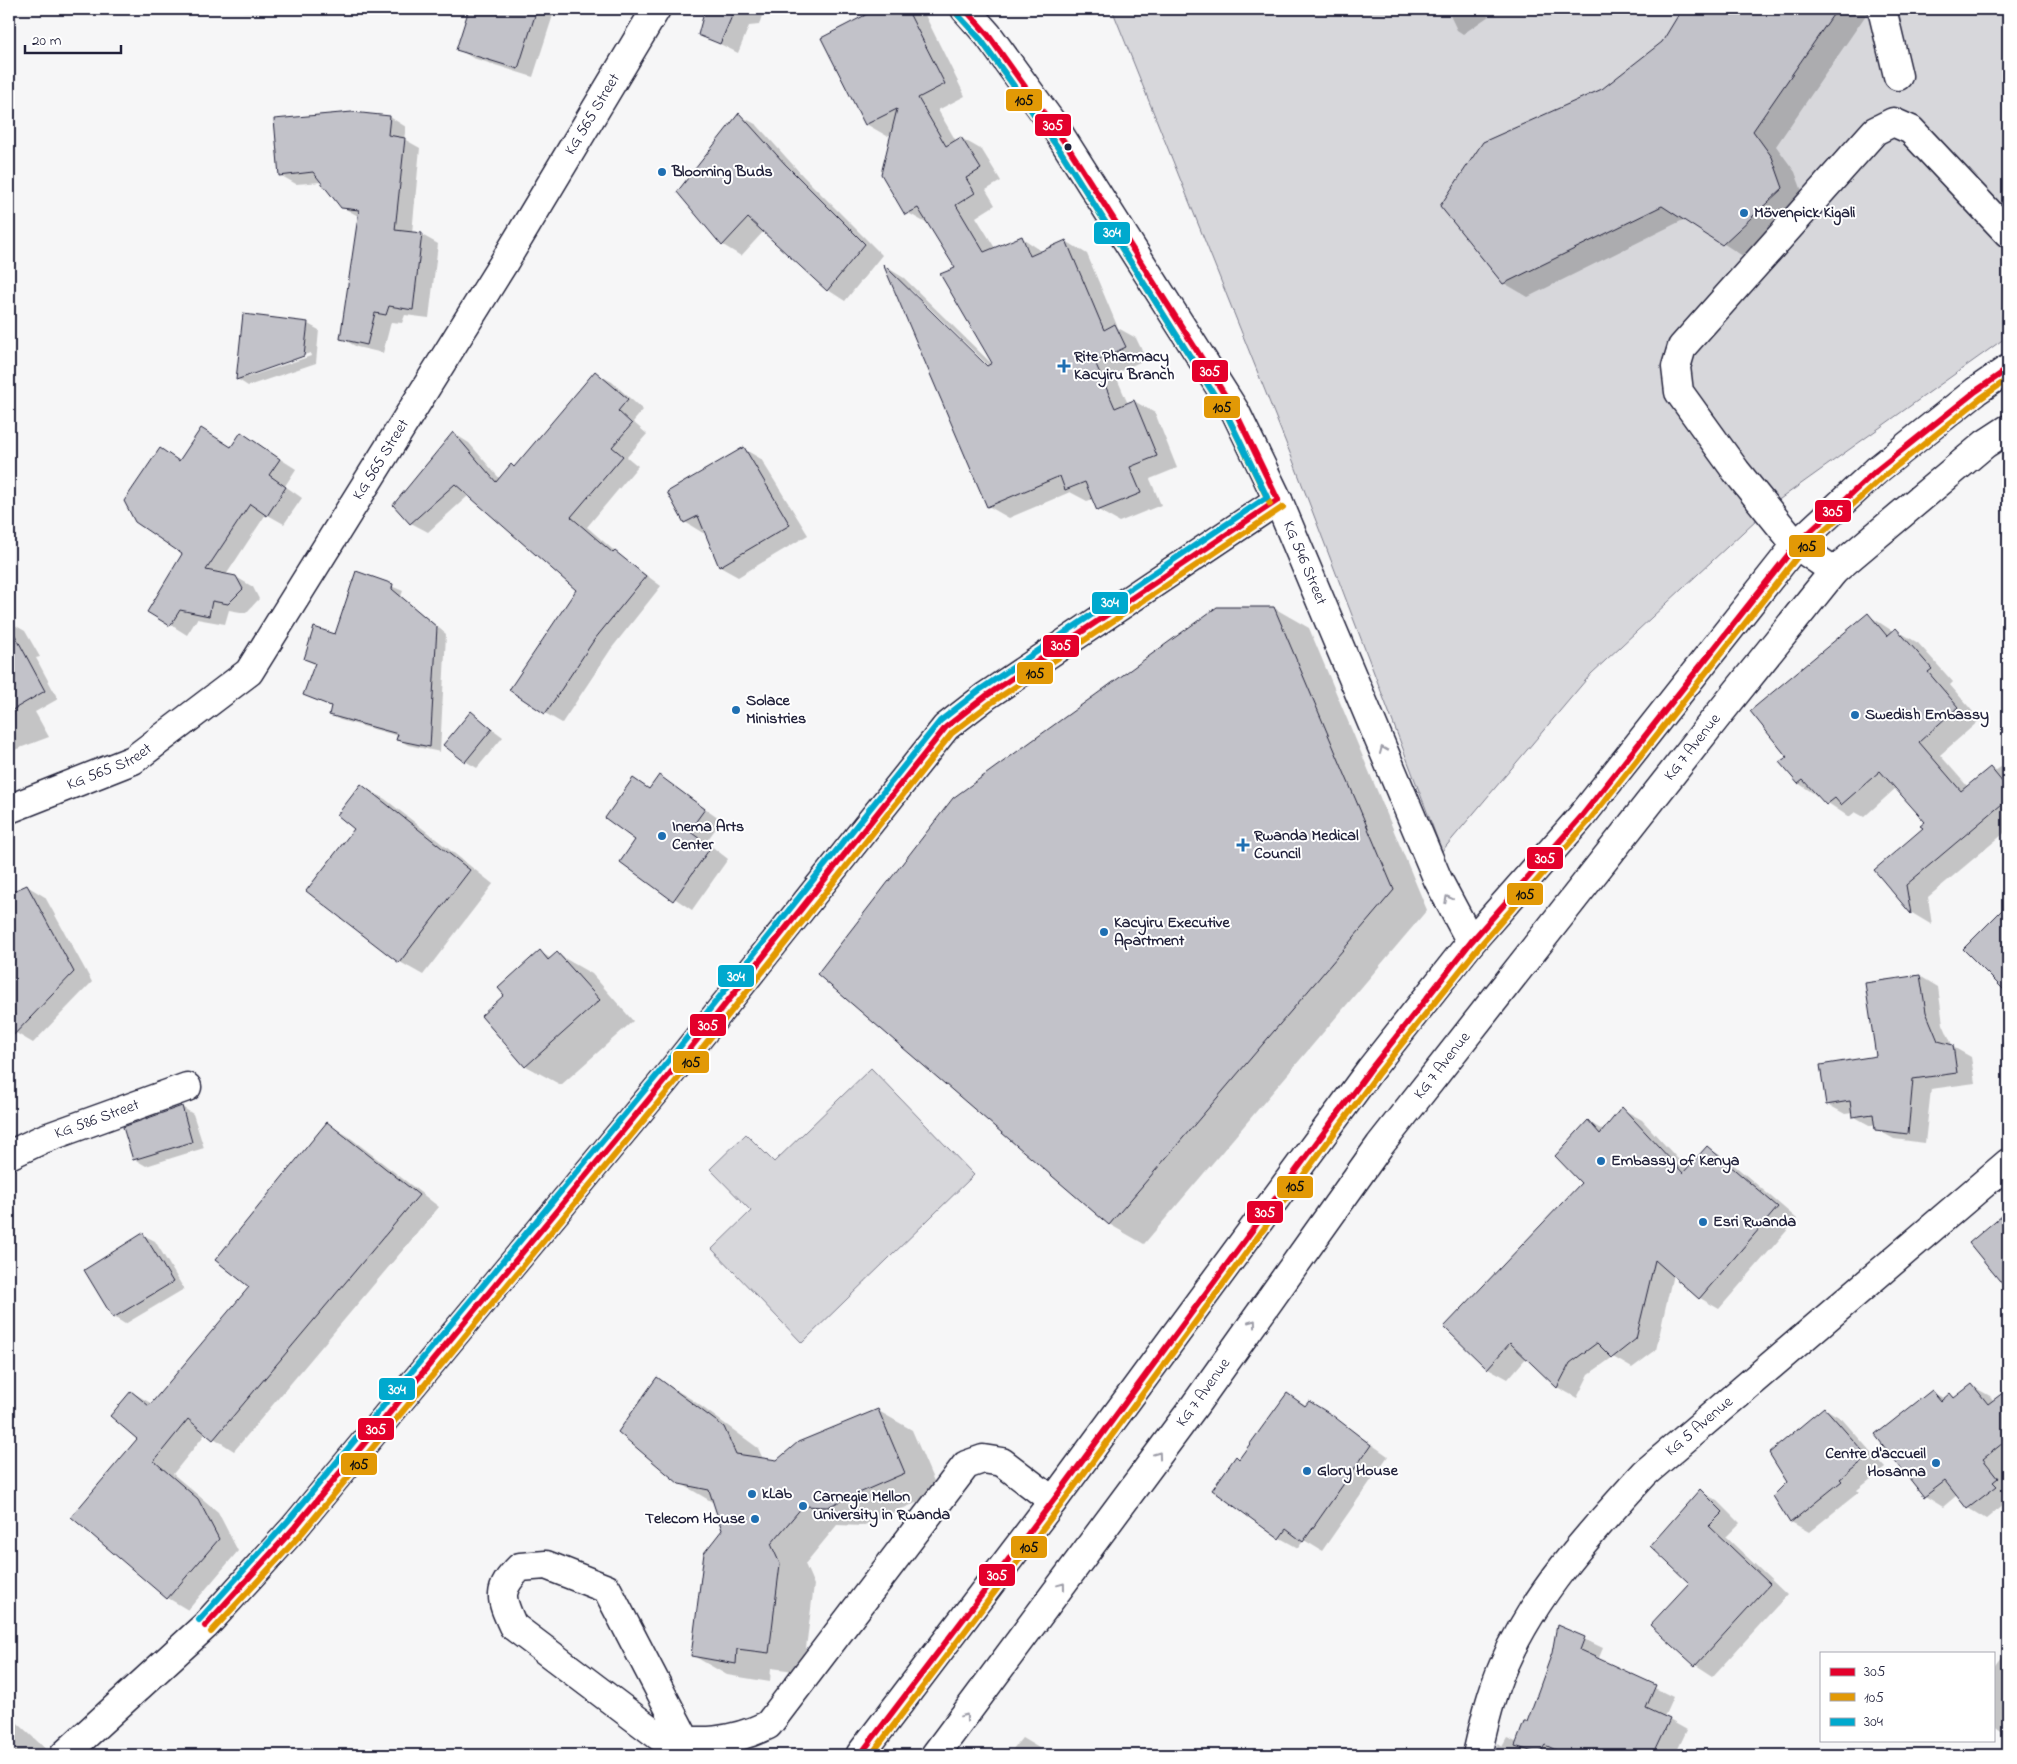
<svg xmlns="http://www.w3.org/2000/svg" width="2017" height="1764" font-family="'Indie Flower',sans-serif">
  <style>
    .green { fill: #d7d7db; stroke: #7c7c8b }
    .shadow { fill: #0003; fill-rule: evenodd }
    .building { fill: #c2c2c9; stroke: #22223b }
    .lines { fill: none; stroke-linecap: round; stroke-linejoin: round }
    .minor-casing { stroke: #22223b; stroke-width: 31 }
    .major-casing { stroke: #22223b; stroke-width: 31 }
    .minor { stroke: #fff; stroke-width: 28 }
    .major { stroke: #fff; stroke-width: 28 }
    .bus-1-casing { stroke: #fff; stroke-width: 10 }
    .bus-2-casing { stroke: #fff; stroke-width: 10 }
    .bus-3-casing { stroke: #fff; stroke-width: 10 }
    .bus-1 { stroke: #e4002b; stroke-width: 6 }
    .bus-2 { stroke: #e29906; stroke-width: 6 }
    .bus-3 { stroke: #00a9ce; stroke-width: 6 }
    .oneway { stroke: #9c9ca7 }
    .bus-dot { fill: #22223b; stroke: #fff; stroke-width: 2 }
    .poi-dot { fill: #1f6fb2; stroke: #fff; stroke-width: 2 }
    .labels { text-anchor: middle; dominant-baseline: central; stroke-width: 4; stroke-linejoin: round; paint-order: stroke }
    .street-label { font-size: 16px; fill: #22223b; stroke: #fff }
    .poi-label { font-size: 16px; font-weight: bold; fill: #22223b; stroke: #fff; text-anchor: start }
    .line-badge { stroke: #fff; stroke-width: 2 }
    .badge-label { font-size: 14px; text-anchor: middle; font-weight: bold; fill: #fff }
    .pale-badge-label { font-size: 14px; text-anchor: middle; font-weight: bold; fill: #111 }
  </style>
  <rect width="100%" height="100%" fill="#f6f6f7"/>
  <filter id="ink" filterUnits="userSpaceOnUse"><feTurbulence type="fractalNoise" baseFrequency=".02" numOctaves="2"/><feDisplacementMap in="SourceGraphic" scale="10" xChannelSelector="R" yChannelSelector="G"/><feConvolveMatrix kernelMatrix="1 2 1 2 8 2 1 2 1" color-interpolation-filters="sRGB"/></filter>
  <g filter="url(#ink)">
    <!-- green -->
    <g class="green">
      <path d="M1112,9H2008V336L1773,504L1591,674L1442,851L1292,458Z"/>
      <path d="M871,1068L974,1175L802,1343L712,1249L751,1211L710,1169L746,1134L774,1162Z"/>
    </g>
    <!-- shadow -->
    <g class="shadow">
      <path d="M223,9H260V13Z"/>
      <path d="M470,9H555L533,77L473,58L457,49Z"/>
      <path d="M706,9H764L759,25L749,26L738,53L700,34Z"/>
      <path d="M867,9H922L965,96L938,110L956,141L961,138L982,150L1001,181L986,190L995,205L976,217L995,248L1021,237L1043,252L1066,241L1087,254L1118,328L1136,338L1146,359L1115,374L1128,404L1134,401L1155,413L1177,468L1150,479L1161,505L1119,522L1098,510L1093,499L1087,501L1070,492L1009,518L988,506L886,267L904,278L994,366L956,268L929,222H924L903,210L892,134L887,136L866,124L870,14ZM910,289L993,370L991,372L910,292Z"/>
      <path d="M1447,9H1483L1489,16L1463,34L1457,30Z"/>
      <path d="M1684,9H1870L1776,146L1795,172L1806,202L1746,258L1685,219L1528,297L1504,283Z"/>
      <path d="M739,115L757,125L803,176L882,255L845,301L828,290L764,231L741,256L723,245L679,192Z"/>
      <path d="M390,117L406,127L404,139L420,148L412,233L422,235L438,244L429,318L405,315L402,323L391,322L383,353L357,347L341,338L360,217L342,207L322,182L296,184L280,175Z"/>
      <path d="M308,324L319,330L316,363L248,386L237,379ZM310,353L311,356L248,377V374Z"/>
      <path d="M595,373L612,382L643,410L633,422L647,434L627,457L638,466L587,527L619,555L661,586L611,649L562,723L545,713L578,590L469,495L428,532L411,523L453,433L469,443L500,479L515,468Z"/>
      <path d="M241,434L296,469L285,486L302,498L284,524L266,514L226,575L236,577L253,587L259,599L246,613L229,610L225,624L197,619L187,635L171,625L184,554L160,450L180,462L232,448Z"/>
      <path d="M744,449L761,459L808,535L738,577L720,567L706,531L703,533L685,522Z"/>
      <path d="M357,572L403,591L401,596L446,634L440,752L408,745L398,739L399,736L340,720L330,714L332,707L304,694L316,665L305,659L335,635Z"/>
      <path d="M1274,608L1309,628L1427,910L1144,1244L1109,1224Z"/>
      <path d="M1868,615L1894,632L1896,630L1918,643L1953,682L1950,685L1980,720L1940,755L1968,787L1990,768L1995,771L2008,762V830L1928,897L1932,925L1912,913L1875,870L1925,828L1926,823L1896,788L1864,817L1855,812L1849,817L1798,783L1789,757Z"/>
      <path d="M11,623L25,631L40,657L36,658L58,699L35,712L49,737L9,752V625Z"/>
      <path d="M471,713L503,737L477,768L465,761Z"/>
      <path d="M659,776L722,820L706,842L728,859L692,910L621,862L636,840L634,779L650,789Z"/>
      <path d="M361,785L385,799L493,884L423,975L400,962L356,828Z"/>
      <path d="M27,886L45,897L92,982L33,1043L16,1033L9,1020V894Z"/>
      <path d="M2008,905V992L1965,949Z"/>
      <path d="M540,952L552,959L557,954L592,974L633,1021L561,1085L526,1066L506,995Z"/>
      <path d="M1920,976L1938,987L1943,1024L1953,1047L1971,1057L1975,1083L1931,1089L1925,1143L1894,1139L1876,1129V1125L1871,1126L1853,1116V1113L1845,1114L1827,1104L1878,1057Z"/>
      <path d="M182,1107L193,1114L204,1148L146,1166L134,1159Z"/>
      <path d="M1622,1109L1642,1120L1688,1170L1707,1148L1727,1159L1797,1219L1719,1309L1700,1298L1673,1274L1656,1350L1632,1368L1613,1357L1589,1374L1577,1398L1557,1387L1527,1357L1508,1379L1488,1368L1445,1327L1583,1183L1589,1122L1604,1131Z"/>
      <path d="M327,1124L348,1136L439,1207L234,1451L206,1433L173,1474L218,1512L238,1551L188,1610L168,1598L73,1517L139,1438L132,1392L152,1404L251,1287Z"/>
      <path d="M2002,1217L2008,1221V1293L2003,1286Z"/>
      <path d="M143,1235L155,1241L184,1289L125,1324L114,1317Z"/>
      <path d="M657,1379L691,1399L758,1448L763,1459L777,1462L877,1410L912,1430L939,1493L862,1526L837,1525L805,1564L814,1585L803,1672L771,1668L770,1682L727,1675L692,1655L723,1531L714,1503L680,1483Z"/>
      <path d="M1972,1386L1990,1396L1994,1401L2003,1395L2008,1398V1501L1986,1519L1968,1508L1957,1495L1943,1507L1925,1496L1877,1436L1932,1392L1945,1399L1950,1395L1957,1398Z"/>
      <path d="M1288,1394L1307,1406L1327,1413L1388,1456L1322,1551L1304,1540L1298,1548L1280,1538L1214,1489L1240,1460Z"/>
      <path d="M1824,1408L1842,1419L1885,1468L1857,1490L1859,1492L1809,1532L1791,1522L1789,1482Z"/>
      <path d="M1700,1491L1718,1501L1740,1523L1726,1537L1787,1595L1713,1676L1696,1665L1652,1625L1691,1583L1672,1521Z"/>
      <path d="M1558,1627L1603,1648L1598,1660L1673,1697L1664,1717L1687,1730L1675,1755H1494L1497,1744L1502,1747L1507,1738L1518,1743L1528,1724L1553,1653Z"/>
      <path d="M2008,1649V1736L1993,1725V1669Z"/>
      <path d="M9,1715L50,1753L47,1755H9Z"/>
      <path d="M1022,1738L1044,1751L1050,1755H1008Z"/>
      <path d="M1103,1751L1111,1755H1059Z"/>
    </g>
    <!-- building -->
    <g class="building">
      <path d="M469,9H537L518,69L456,50Z"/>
      <path d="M705,9H735L720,44L698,35Z"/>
      <path d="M877,9H907L945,84L918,98L946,146L961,137L981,169L966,178L975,193L956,205L984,252L1022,236L1030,256L1066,240L1104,330L1115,324L1126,347L1095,362L1115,408L1134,400L1157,456L1130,467L1141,493L1097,511L1085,482L1065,490L1060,476L987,507L883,264L987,366L992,363L940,274L955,268L918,208L905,215L881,174L897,109L865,125L821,38Z"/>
      <path d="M1682,9H1837L1753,131L1772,157L1783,188L1722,245L1662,206L1503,284L1440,206L1483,142L1602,89L1662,42Z"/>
      <path d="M352,112L390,116L388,135L405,138L395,230L422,233L413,310L389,306L386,315L375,313L367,345L340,339L359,210L341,208L313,172L279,176L274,119Z"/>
      <path d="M739,113L785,164L865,244L827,291L748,218L722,246L677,192Z"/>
      <path d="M243,314L308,322L304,356L236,380Z"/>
      <path d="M595,371L628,399L618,411L632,424L612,447L623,456L571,517L613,553L615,551L646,576L594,640L545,714L509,690L576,590L455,484L410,524L393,505L453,432L496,482L511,464L514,467Z"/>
      <path d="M201,428L231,447L241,432L280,459L269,475L286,487L267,516L250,504L206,570L236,576L243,589L228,604L212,601L209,616L180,610L170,626L147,612L182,554L135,522L124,501L160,448L179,461Z"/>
      <path d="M744,447L790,525L719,567L698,516L684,523L667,492Z"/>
      <path d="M356,571L393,584L392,589L437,627L430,747L396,740L398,734L329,715L331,706L303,695L315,663L304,659L314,627L335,634Z"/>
      <path d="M1217,607H1274L1394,890L1109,1225L817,974L953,798Z"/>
      <path d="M1868,613L1887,636L1896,628L1932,669L1928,672L1958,707L1919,742L1961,791L1990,767L2008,789V799L1906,885L1911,914L1874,870L1923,828L1920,826L1925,822L1880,771L1841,805L1835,798L1826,805L1803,780L1798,784L1779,762L1787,757L1750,711Z"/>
      <path d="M9,624L45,691L9,712Z"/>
      <path d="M471,711L492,729L465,762L443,745Z"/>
      <path d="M659,775L705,809L689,831L711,847L673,901L620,862L635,840L605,818L633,778L649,789Z"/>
      <path d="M361,784L470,870L399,963L306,891L354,829L337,815Z"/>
      <path d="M27,885L74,972L9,1040V893Z"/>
      <path d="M2008,904V994L1963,949Z"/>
      <path d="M540,950L548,960L557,952L600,1000L525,1067L481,1016L504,995L498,988Z"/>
      <path d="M1920,975L1926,1012L1938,1041L1953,1045L1957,1073L1913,1079L1908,1134L1875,1130L1873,1114L1852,1117L1850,1101L1826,1105L1820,1065L1876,1056L1865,983Z"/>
      <path d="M182,1106L192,1142L133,1160L123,1127Z"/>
      <path d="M1622,1107L1683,1173L1707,1146L1778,1207L1699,1299L1655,1260L1636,1339L1612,1358L1597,1343L1570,1363L1557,1388L1510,1343L1487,1369L1444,1327L1581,1183L1555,1156L1588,1120L1600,1134Z"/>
      <path d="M327,1122L419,1195L213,1440L188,1419L154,1461L198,1499L219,1539L167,1599L71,1517L137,1439L110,1416L131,1391L149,1406L249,1287L215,1260Z"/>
      <path d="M2008,1210V1291L1969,1243Z"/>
      <path d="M143,1233L173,1282L113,1318L84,1270Z"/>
      <path d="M657,1377L724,1427L736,1454L777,1460L798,1442L878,1409L905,1473L827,1507L803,1506L771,1544L780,1564L769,1653L737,1649L736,1664L691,1656L704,1553L722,1530L709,1490L679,1484L618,1432Z"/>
      <path d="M1972,1384L1988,1404L2008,1389V1439L1983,1459L1998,1478L1993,1482L1997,1486L1967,1509L1945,1481L1924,1497L1875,1435L1932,1390L1941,1401L1950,1393L1954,1398Z"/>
      <path d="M1287,1393L1305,1406L1309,1401L1332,1415L1371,1445L1303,1542L1286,1529L1279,1539L1212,1490L1236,1456L1239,1459Z"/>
      <path d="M1824,1407L1868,1457L1840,1479L1842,1481L1790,1523L1773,1496L1787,1482L1769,1453Z"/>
      <path d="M1700,1489L1723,1512L1709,1526L1770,1584L1695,1666L1650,1625L1689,1583L1650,1546Z"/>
      <path d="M1557,1625L1585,1637L1580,1650L1656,1685L1646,1708L1670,1719L1653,1755H1567L1545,1745L1539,1754L1515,1746L1524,1722H1527L1539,1689L1552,1653Z"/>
    </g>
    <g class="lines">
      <!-- minor casing -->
      <g class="minor-casing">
        <g id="minor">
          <path id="s1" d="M965,9L988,35L1055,127L1235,411L1278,500L1438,880L1471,942"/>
          <path d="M1882,9L1898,76"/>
          <path d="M1834,571L1796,545L1736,471L1679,392L1676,367L1682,347L1875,131L1893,122L1911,130L2008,233"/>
          <path id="s2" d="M9,809L133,760L249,672L503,264L656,9"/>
          <path id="s3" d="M9,1155L43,1139L187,1087"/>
          <path d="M686,1741L607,1589L546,1565L520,1567C497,1590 500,1598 513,1626L660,1737C701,1744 730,1743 768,1725L966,1465L983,1459L1002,1462L1053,1501"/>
          <path d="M64,1755L205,1626L295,1527L665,1080L946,727L986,696L1278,500"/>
          <path id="s4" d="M1477,1755C1484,1724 1491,1693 1504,1664C1536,1591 1592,1531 1645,1473L2008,1163"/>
        </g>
      </g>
      <!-- major casing -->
      <g class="major-casing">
        <g id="major">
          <path d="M860,1755L1053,1501L1370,1070L1471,942L1581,817L1796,545L1877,470L1976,391L2008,369"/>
          <path id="s5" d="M935,1755L1195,1405L1380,1145L1715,719L1834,571L1985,444L2008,429"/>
        </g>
      </g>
      <!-- minor -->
      <use href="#minor" class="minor"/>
      <!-- major -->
      <use href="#major" class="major"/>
      <!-- bus-1 casing -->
      <g class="bus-1-casing">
        <g id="bus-1">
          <path d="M965,9L988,35L1068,147L1235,411L1278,500"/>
          <path d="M205,1626L295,1527L665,1080L946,727L986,696L1278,500"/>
          <path d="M860,1755L1053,1501L1370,1070L1471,942L1581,817L1796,545L1877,470L1976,391L2008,369"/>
        </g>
      </g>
      <!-- bus-2 casing -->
      <g class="bus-2-casing">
        <g id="bus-2">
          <path d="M958,15L981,40L1061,152L1227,415L1270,504"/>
          <path d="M211,1632L302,1533L672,1086L952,733L991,703L1283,507"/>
          <path d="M871,1755L1060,1506L1377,1075L1478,948L1588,822L1802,551L1883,477L1981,398L2008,379"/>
        </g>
      </g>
      <!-- bus-3 casing -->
      <g class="bus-3-casing">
        <path id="bus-3" d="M199,1620L288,1521L658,1074L940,721L981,689L1267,497L1227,415L1061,152L981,40L958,15"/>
      </g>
      <!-- bus-1 -->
      <use href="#bus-1" class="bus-1"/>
      <!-- bus-2 -->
      <use href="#bus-2" class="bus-2"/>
      <!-- bus-3 -->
      <use href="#bus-3" class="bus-3"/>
    </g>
    <!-- one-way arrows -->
    <defs><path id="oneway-chevron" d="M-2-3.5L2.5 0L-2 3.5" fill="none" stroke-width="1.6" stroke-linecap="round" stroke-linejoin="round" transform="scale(1.25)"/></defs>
    <g class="oneway">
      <use href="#oneway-chevron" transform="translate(1383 750) rotate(-113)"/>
      <use href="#oneway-chevron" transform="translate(1448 899) rotate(-118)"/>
      <use href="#oneway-chevron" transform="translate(1253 1323) rotate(-54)"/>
      <use href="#oneway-chevron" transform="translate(1158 1455) rotate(-54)"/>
      <use href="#oneway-chevron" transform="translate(1062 1586) rotate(-53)"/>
      <use href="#oneway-chevron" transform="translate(965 1717) rotate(-53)"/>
    </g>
  </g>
  <!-- markers -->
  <circle class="bus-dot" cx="1068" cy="147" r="4.5"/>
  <g class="poi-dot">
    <circle cx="662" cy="172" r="5"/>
    <circle cx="1744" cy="213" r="5"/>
    <path d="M1061.5 358.5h5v5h5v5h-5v5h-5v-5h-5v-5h5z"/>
    <circle cx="736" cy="710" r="5"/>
    <circle cx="1855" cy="715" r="5"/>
    <circle cx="662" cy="836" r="5"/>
    <path d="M1240.5 837.5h5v5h5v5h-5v5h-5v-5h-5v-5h5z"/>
    <circle cx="1104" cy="932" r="5"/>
    <circle cx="1601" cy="1161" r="5"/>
    <circle cx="1703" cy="1222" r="5"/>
    <circle cx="1936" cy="1463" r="5"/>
    <circle cx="1307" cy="1471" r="5"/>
    <circle cx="752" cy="1494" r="5"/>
    <circle cx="803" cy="1506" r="5"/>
    <circle cx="755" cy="1519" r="5"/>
  </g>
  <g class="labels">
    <!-- street labels -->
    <g class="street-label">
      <text stroke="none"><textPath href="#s2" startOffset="934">KG 565 Street</textPath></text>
      <text stroke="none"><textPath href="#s2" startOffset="529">KG 565 Street</textPath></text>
      <text stroke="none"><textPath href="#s1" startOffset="652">KG 546 Street</textPath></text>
      <text stroke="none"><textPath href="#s5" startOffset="1261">KG 7 Avenue</textPath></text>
      <text stroke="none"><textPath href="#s2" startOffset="109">KG 565 Street</textPath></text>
      <text stroke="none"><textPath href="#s5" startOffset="856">KG 7 Avenue</textPath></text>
      <text stroke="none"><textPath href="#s3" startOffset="95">KG 586 Street</textPath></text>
      <text stroke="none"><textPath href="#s5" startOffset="451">KG 7 Avenue</textPath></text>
      <text stroke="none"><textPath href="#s4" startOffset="405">KG 5 Avenue</textPath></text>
    </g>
    <!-- poi labels -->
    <g class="poi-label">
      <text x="672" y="172">Blooming Buds</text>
      <text x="1754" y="213">Mövenpick Kigali</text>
      <text x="1074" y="357">Rite Pharmacy<tspan x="1074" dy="18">Kacyiru Branch</tspan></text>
      <text x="746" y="701">Solace<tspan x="746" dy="18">Ministries</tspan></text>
      <text x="1865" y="715">Swedish Embassy</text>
      <text x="672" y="827">Inema Arts<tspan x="672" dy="18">Center</tspan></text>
      <text x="1254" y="836">Rwanda Medical<tspan x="1254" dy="18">Council</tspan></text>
      <text x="1114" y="923">Kacyiru Executive<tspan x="1114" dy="18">Apartment</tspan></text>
      <text x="1611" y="1161">Embassy of Kenya</text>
      <text x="1713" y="1222">Esri Rwanda</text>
      <text x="1926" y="1454" text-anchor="end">Centre d'accueil<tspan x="1926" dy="18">Hosanna</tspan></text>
      <text x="1317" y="1471">Glory House</text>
      <text x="762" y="1494">kLab</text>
      <text x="813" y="1497">Carnegie Mellon<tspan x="813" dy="18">University in Rwanda</tspan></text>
      <text x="745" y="1519" text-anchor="end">Telecom House</text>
    </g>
  </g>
  <g class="line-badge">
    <rect x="1005" y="88" width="38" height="24" rx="5" fill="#e29906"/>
    <rect x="1034" y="113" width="38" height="24" rx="5" fill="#e4002b"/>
    <rect x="1093" y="221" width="38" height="24" rx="5" fill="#00a9ce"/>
    <rect x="1191" y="359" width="38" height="24" rx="5" fill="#e4002b"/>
    <rect x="1203" y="395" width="38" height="24" rx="5" fill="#e29906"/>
    <rect x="1814" y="499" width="38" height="24" rx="5" fill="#e4002b"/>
    <rect x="1788" y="534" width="38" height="24" rx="5" fill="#e29906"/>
    <rect x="1091" y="591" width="38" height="24" rx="5" fill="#00a9ce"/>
    <rect x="1042" y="634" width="38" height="24" rx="5" fill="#e4002b"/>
    <rect x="1016" y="661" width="38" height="24" rx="5" fill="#e29906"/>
    <rect x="1526" y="846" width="38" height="24" rx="5" fill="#e4002b"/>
    <rect x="1506" y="882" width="38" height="24" rx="5" fill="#e29906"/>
    <rect x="717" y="964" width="38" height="24" rx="5" fill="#00a9ce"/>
    <rect x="689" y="1013" width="38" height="24" rx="5" fill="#e4002b"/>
    <rect x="672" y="1050" width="38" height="24" rx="5" fill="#e29906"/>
    <rect x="1276" y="1175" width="38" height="24" rx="5" fill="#e29906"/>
    <rect x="1246" y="1200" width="38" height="24" rx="5" fill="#e4002b"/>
    <rect x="378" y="1377" width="38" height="24" rx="5" fill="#00a9ce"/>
    <rect x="357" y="1417" width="38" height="24" rx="5" fill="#e4002b"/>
    <rect x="340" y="1452" width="38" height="24" rx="5" fill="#e29906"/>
    <rect x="1010" y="1535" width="38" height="24" rx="5" fill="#e29906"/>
    <rect x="978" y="1563" width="38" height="24" rx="5" fill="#e4002b"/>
  </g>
  <g class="badge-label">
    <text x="1053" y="130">305</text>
    <text x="1112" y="237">304</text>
    <text x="1210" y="376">305</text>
    <text x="1833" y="516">305</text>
    <text x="1110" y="607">304</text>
    <text x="1061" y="650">305</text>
    <text x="1545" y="863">305</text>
    <text x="736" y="981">304</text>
    <text x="708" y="1030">305</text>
    <text x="1265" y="1217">305</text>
    <text x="397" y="1394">304</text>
    <text x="376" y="1434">305</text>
    <text x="997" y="1580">305</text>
  </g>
  <g class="pale-badge-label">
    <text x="1024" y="105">105</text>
    <text x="1222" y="412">105</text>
    <text x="1807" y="551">105</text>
    <text x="1035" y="678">105</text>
    <text x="1525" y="899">105</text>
    <text x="691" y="1067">105</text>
    <text x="1295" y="1191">105</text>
    <text x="359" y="1469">105</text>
    <text x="1029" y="1552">105</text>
  </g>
  <!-- margin -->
  <rect width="2017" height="1764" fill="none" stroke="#fff" stroke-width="30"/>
  <rect x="15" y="15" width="1987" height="1734" fill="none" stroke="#22223b" stroke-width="2" filter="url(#ink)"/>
  <!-- legend -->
  <rect x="1820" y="1652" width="175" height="90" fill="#ffffff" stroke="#a7a7b1"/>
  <rect x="1830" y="1668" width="25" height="8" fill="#e4002b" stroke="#a7a7b1"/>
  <text x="1864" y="1676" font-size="15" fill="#22223b">305</text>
  <rect x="1830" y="1693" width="25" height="8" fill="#e29906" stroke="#a7a7b1"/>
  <text x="1864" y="1702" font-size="15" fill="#22223b">105</text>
  <rect x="1830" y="1718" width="25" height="8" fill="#00a9ce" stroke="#a7a7b1"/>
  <text x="1864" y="1726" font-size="15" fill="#22223b">304</text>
  <!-- scale -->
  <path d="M25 45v8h96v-8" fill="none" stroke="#22223b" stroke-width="2.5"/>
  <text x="32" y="45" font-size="15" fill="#22223b" stroke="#ffffff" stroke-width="4" paint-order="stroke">20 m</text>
</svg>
